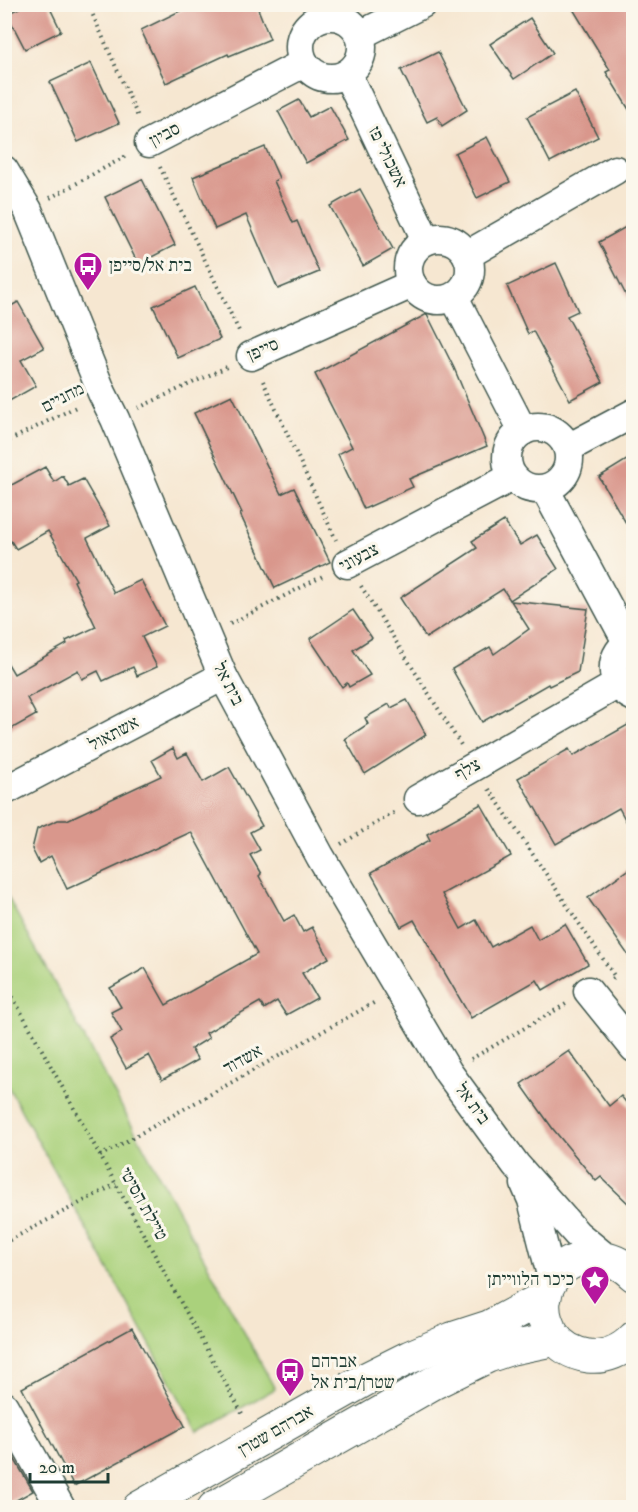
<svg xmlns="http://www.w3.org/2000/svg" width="638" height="1512" font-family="'IM FELL DW Pica','Frank Ruhl Libre',serif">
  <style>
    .green { fill: #aad17c; stroke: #648758; stroke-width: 1.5 }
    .building { fill: #d9978c }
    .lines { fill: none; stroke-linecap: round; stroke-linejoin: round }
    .minor-casing { stroke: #3f564c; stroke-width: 31 }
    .tertiary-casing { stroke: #3f564c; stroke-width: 35 }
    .path { stroke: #3f564c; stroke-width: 4; stroke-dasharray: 1.5 4.5; stroke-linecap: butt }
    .minor { stroke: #fff; stroke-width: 28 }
    .tertiary { stroke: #fff; stroke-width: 33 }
    .labels { text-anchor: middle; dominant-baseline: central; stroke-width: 6; stroke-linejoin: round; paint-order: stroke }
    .street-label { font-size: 18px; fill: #1f3d34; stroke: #fbf7ec }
    .poi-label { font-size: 18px; fill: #1f3d34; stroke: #fbf7ec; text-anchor: start }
  </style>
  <rect width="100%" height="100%" fill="#fbf7ec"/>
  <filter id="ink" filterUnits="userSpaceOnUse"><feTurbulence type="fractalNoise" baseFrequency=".0167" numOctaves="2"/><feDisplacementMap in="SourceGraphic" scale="12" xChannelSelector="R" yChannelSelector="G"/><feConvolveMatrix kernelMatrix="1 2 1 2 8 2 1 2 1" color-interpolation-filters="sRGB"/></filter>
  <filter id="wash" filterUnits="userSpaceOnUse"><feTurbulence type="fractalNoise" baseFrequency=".008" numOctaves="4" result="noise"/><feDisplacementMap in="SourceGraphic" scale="24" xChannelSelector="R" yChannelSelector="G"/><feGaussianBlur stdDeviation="1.35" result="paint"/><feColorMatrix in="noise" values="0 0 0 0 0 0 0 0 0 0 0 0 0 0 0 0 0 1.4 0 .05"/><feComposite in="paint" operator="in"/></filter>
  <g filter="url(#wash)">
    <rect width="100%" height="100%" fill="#f6e7d1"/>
    <!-- green -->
    <path class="green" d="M5,892L275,1389L198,1432L5,1081Z"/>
    <g id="blocks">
      <!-- building -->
      <g class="building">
        <path d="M27,4H48L61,31L25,49L7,14Z"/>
        <path d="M194,4H256L270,39L229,56L228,54L166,83L141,30Z"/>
        <path d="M570,4H633V116L606,72L610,70Z"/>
        <path d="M530,18L553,53L514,79L490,44Z"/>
        <path d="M438,52L467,110L442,126L437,117L427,122L401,70Z"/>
        <path d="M91,63L119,123L78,142L50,82Z"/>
        <path d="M575,92L598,137L550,162L527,117Z"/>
        <path d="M299,100L309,117L330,106L349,140L306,163L278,111Z"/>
        <path d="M487,137L510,182L477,198L455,153Z"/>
        <path d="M265,147L279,178L274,181L293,223L297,221L319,272L278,289L246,215L215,229L193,177Z"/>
        <path d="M142,179L175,245L138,264L105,197Z"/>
        <path d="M360,189L393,249L363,266L330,206Z"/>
        <path d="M633,223V309L599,242Z"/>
        <path d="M556,263L578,311L567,316L603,382L570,400L533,331L528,334L507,286Z"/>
        <path d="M195,287L220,339L178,358L153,306Z"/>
        <path d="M18,302L44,348L21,360L36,386L4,404V310Z"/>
        <path d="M427,314L454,368L487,446L409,479L413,487L364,509L338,454L352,447L315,374Z"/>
        <path d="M232,395L281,494L294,488L330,562L275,588L240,514L242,513L194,413Z"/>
        <path d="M633,456V535L599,477Z"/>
        <path d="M45,467L54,482L63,476L69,486L83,479L110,526L87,538L114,593L141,580L165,626L142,637L157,667L137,676L133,667L103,681L98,671L82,679L78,670L27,698L36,715L4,733V657L14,674L67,644L66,641L96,627L74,581L76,580L48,531L16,549L11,541L4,545V489Z"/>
        <path d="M504,521L520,545L537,535L558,569L510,600L503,589L426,638L400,598L477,548L472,541Z"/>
        <path d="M511,601L588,609L578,672L549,686L548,684L482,722L452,669L490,647L494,654L529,629Z"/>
        <path d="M353,610L372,638L353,650L370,675L349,687L347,683L342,687L310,639Z"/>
        <path d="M407,700L426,735L365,774L345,739L368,724L365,718L389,704L391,708Z"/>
        <path d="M633,722V834L619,808L556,844L518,778L569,749L573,756Z"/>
        <path d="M173,748L178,758L187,753L203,782L229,767L262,826L250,832L260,850L250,855L261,874L259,876L284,921L294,915L303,932L312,927L329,958L302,973L317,998L286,1015L277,1001L264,1009L260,1002L206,1033L209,1038L191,1049L198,1060L162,1080L149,1055L126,1068L110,1039L122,1032L111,1012L121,1007L110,988L145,968L166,1005L257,954L191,832L67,889L51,856L39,863L32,849L37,829L58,820H67L161,776L152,760Z"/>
        <path d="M481,804L511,856L442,894L461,929L476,920L491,947L530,925L538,940L565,924L588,964L543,990L537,980L471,1018L414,920L401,927L371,873L430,840L427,834Z"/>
        <path d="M633,866V962L588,898Z"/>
        <path d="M569,1051L609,1106L621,1096L633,1111V1208L601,1177L596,1181L553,1129L521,1084Z"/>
        <path d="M132,1328L185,1426L74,1486L22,1388Z"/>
        <path d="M4,1441L33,1491L4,1507Z"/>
      </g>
    </g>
  </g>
  <g filter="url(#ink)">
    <use href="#blocks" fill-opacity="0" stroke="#3f564c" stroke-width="1.5"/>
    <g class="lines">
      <!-- minor casing -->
      <g class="minor-casing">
        <g id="minor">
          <circle cx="331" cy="47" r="31"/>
          <path d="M360,35L422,4"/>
          <path d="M347,74L426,240"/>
          <path d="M149,143L304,63"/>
          <path d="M4,170L28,210L102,393L115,419L223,676L320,856L448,1072L516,1165L577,1234L605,1257"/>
          <circle cx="439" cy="269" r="31"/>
          <path d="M467,255L615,170"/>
          <path d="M454,297L523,431"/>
          <path d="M251,356L412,284"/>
          <circle cx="538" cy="458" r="31"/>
          <path d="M568,448L634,413"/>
          <path d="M545,489L627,642"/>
          <path d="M347,564L512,477"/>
          <path d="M634,639C607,652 607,685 634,697"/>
          <path d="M4,791L223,676"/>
          <path d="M418,799L618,684"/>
          <path d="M588,991L634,1048"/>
          <path d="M525,1184L532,1200L552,1279"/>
          <path d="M4,1406L61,1508"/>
        </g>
      </g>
      <!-- tertiary casing -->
      <g class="tertiary-casing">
        <g id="tertiary">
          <path d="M634,1275C586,1229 519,1282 553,1335C561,1347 574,1354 588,1356C605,1358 622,1351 634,1338"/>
          <path d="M139,1508L366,1379L410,1357L452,1339L489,1327L545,1297"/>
          <path d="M214,1508L433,1383L488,1356L512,1348L556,1339"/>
        </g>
      </g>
      <!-- path -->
      <g class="path">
        <path d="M88,4L139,119"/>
        <path d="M160,167L240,333"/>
        <path d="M50,198L128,155"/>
        <path d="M263,381L336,540"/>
        <path d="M138,408L229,366"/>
        <path d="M4,443L78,406"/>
        <path d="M361,586L461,745"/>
        <path d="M230,624L325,575"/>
        <path d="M489,789L615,977L612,979"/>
        <path d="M341,844L397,811"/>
        <path d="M4,981L244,1417"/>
        <path d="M471,1059L566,1004"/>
        <path d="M100,1156L377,1001"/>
        <path d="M4,1243L116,1184"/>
      </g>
      <!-- minor -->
      <use href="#minor" class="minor"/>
      <!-- tertiary -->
      <use href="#tertiary" class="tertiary"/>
    </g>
  </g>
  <!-- icons -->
  <defs>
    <g id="bus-pin" transform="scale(1.5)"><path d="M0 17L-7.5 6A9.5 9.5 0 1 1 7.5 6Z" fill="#b5179e" stroke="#fbf7ec"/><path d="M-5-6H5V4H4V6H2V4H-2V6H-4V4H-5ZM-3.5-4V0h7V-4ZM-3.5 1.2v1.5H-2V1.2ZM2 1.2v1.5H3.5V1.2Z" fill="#fff"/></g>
    <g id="sight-pin" transform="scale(1.5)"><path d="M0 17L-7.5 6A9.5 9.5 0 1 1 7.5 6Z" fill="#b5179e" stroke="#fbf7ec"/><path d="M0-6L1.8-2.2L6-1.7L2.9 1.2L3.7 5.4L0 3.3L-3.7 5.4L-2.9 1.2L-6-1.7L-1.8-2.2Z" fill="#fff"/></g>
  </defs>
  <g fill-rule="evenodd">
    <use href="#bus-pin" x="88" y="266"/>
    <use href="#sight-pin" x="595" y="1280"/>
    <use href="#bus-pin" x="290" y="1372"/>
  </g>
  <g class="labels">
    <!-- street labels -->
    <g class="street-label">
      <text transform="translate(165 135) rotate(-28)">סביון</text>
      <text transform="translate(387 157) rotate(64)">אשכולי פז</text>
      <text transform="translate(263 350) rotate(-24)">סייפן</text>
      <text transform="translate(63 398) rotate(-27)">מחניים</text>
      <text transform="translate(359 558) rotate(-28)">צבעוני</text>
      <text transform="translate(228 684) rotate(63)">בית אל</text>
      <text transform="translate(114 734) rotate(-28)">אשתאול</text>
      <text transform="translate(468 770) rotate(-30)">צלף</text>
      <text transform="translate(243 1060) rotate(-29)">אשדוד</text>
      <text transform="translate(472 1104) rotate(54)">בית אל</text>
      <text transform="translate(143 1204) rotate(61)">טיילת הסיטי</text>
      <text transform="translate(276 1431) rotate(-30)">אברהם שטרן</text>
    </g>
    <!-- poi labels -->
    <g class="poi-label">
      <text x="109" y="266">בית אל/סייפן</text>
      <text x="574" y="1280" text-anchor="end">כיכר הלווייתן</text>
      <text x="311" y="1362">אברהם<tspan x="311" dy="21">שטרן/בית אל</tspan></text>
    </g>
  </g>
  <!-- margin -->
  <rect width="638" height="1512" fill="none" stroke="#fbf7ec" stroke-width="24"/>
  <!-- scale -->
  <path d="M30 1473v9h78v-9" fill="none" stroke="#1f3d34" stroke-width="3"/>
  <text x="39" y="1473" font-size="18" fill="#1f3d34" stroke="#fbf7ec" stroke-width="4.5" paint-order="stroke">20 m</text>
</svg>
